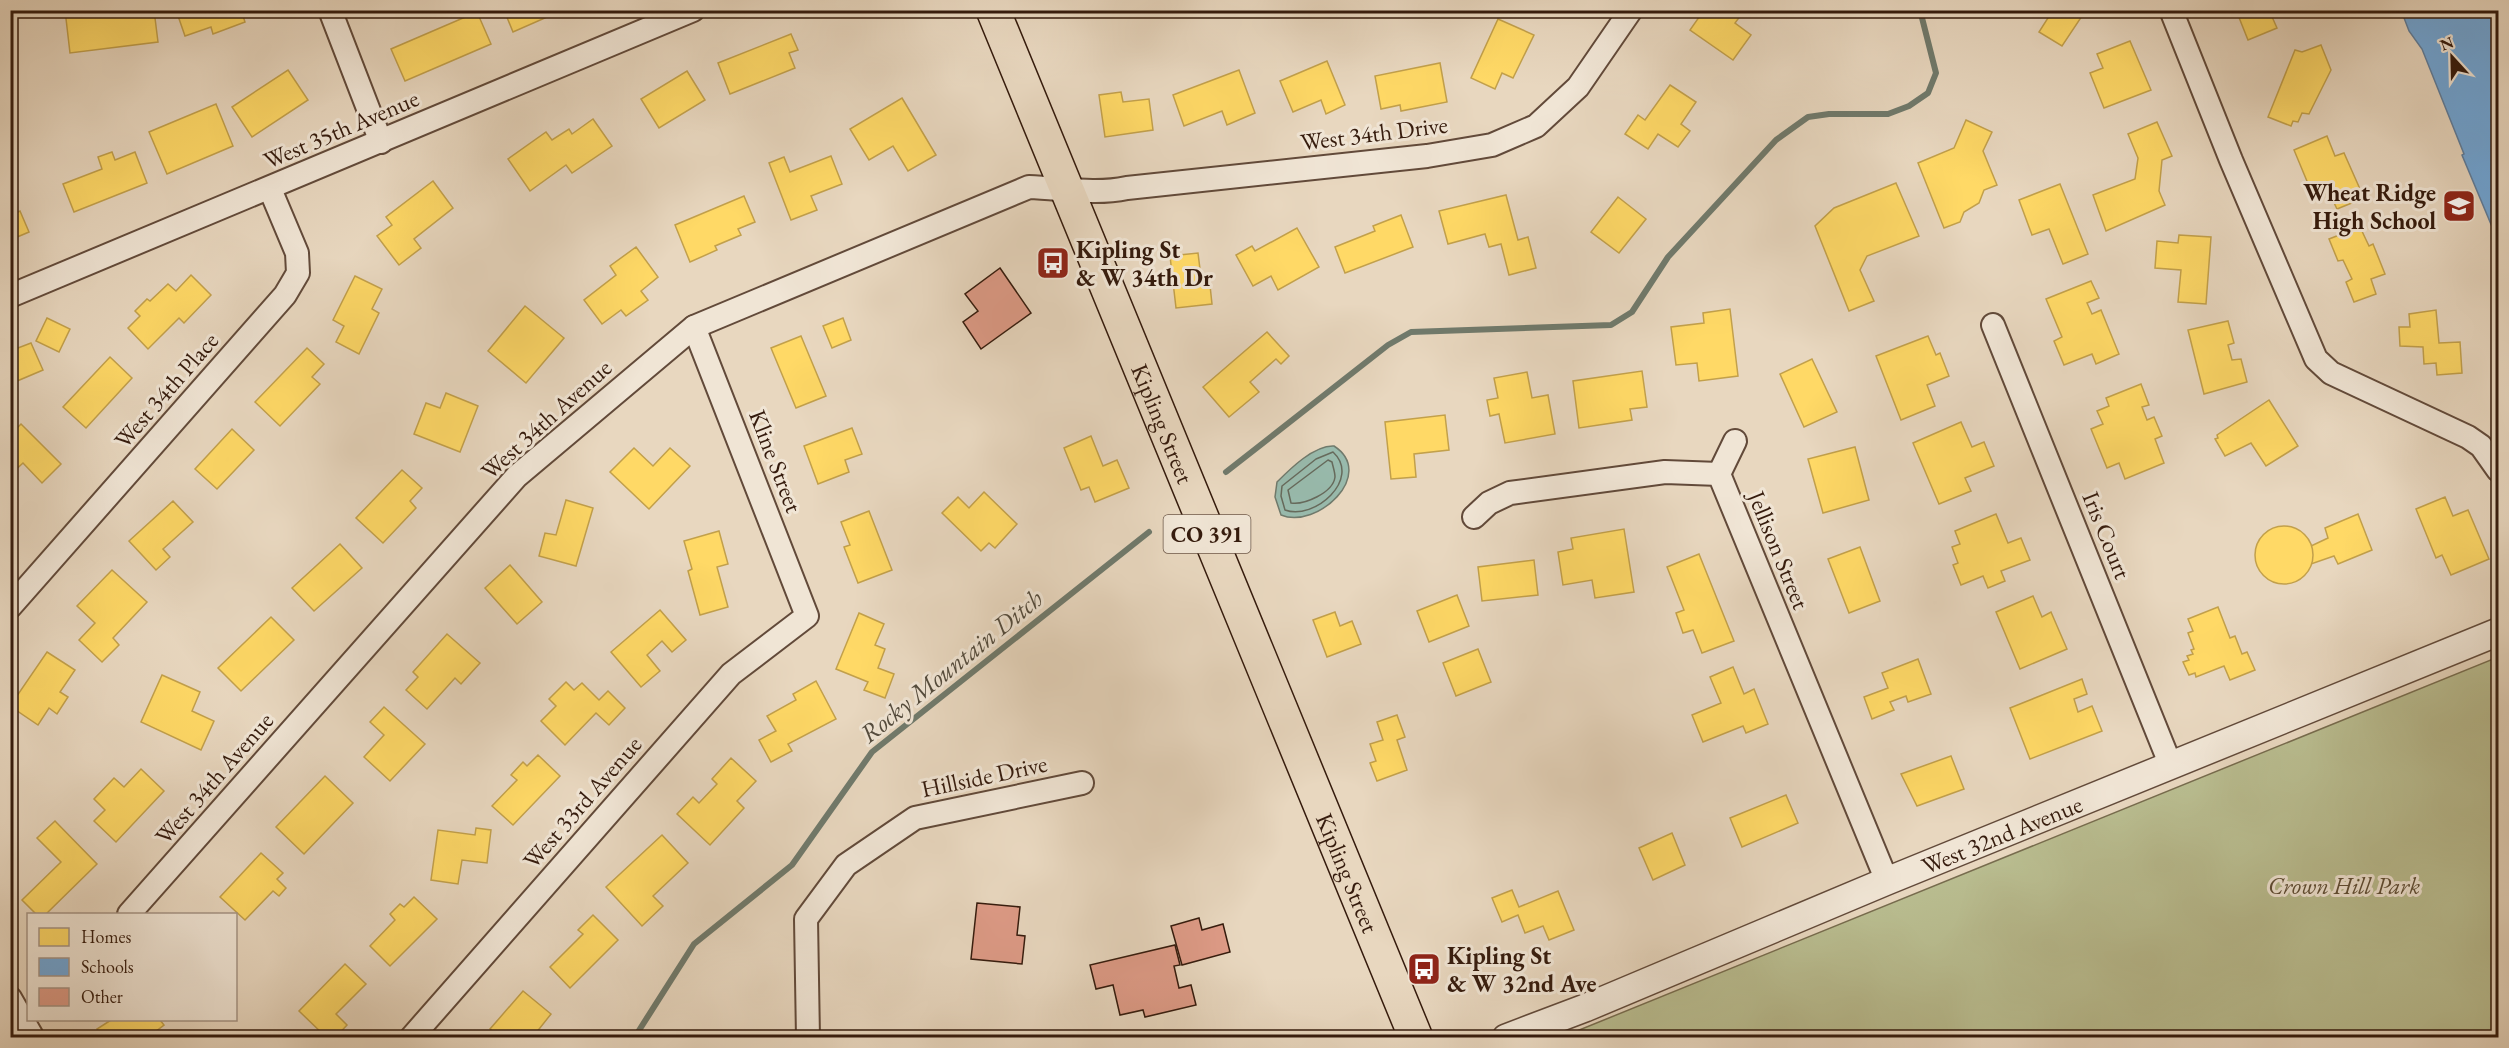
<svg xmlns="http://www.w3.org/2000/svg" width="2509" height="1048" font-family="'EB Garamond',serif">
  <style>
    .green { fill: #b9bd90; stroke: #776c4e; stroke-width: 1.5 }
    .water { fill: #98baac; stroke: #707a6c; stroke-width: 1.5 }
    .homes { fill: #ffd966; stroke: #c2a04b; stroke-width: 1.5 }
    .schools { fill: #6fa8dc; stroke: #5e7e9e; stroke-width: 1.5 }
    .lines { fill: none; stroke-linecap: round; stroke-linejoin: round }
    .shore { stroke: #666a5c; stroke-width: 1.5 }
    .stream { stroke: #707a6c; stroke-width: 6 }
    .building { fill: #de9b87; stroke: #351b0d; stroke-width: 1.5 }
    .minor-casing { stroke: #624a3a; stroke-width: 26 }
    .tertiary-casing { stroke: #624a3a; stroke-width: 30 }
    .primary-casing { stroke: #351b0d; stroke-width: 36 }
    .minor { stroke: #f0e5d5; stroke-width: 22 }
    .tertiary { stroke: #f0e5d5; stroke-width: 27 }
    .primary { stroke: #e8d7bf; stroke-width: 33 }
    .labels { text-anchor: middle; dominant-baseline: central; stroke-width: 6; stroke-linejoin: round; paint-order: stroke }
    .shield { fill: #f0e5d5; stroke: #6d5849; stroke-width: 1.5 }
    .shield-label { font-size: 22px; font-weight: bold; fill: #351b0d }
    .street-label { font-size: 24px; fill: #351b0d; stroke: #f0e5d5 }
    .poi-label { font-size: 24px; font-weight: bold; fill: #351b0d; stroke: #f0e5d5; text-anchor: start }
    .park-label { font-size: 24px; font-style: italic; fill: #5d4c34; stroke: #f0e5d5 }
    .water-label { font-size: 26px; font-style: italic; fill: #534b3d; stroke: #f0e5d5 }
  </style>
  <rect width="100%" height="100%" fill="#e8d7bf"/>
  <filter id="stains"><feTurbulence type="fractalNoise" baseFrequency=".00333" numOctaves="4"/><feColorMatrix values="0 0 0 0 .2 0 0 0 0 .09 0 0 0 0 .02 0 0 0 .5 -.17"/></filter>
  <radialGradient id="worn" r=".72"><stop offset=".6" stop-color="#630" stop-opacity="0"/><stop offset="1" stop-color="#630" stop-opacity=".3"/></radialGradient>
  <!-- green -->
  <path class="green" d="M2498,657V1037H1562Z"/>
  <!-- water -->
  <path class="water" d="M1334,446C1377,474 1317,530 1281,515L1275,497L1277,482C1290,469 1314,445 1334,446Z"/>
  <!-- homes -->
  <g class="homes">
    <path d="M65,10H96V14L154,10L158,42L70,53Z"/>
    <path d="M176,10H259L243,16L245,22L213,34L211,27L185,36Z"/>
    <path d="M504,10H563L513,32Z"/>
    <path d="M1704,10H1734L1741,15L1735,23L1751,35L1733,60L1690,30Z"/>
    <path d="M2053,10H2086L2062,46L2039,32Z"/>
    <path d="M2236,10H2269L2277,28L2248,40Z"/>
    <path d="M477,12L491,44L405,81L391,49Z"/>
    <path d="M1498,19L1534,35L1513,78L1502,73L1495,89L1471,78Z"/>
    <path d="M791,34L798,50L789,53L795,68L730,94L718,63Z"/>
    <path d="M2130,41L2151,90L2104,108L2090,73L2103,68L2097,54Z"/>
    <path d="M2321,45L2331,70L2309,114L2302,113L2298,122L2293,121L2291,126L2268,117L2295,50L2302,52Z"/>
    <path d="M1327,61L1345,105L1326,114L1321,100L1293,112L1280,81Z"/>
    <path d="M1440,63L1447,102L1401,111L1400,105L1381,109L1375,76Z"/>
    <path d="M288,70L308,100L252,137L232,107Z"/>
    <path d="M1239,70L1255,113L1227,125L1222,111L1184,126L1173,95Z"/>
    <path d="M687,71L705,100L659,128L641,99Z"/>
    <path d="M1670,85L1696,102L1681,124L1690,131L1678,147L1658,134L1648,149L1625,134L1638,115L1645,120Z"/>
    <path d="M1121,92L1123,102L1149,99L1153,130L1105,137L1099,95Z"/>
    <path d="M902,98L936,155L908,171L893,146L869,160L850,129Z"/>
    <path d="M216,104L233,146L167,174L149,132Z"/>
    <path d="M593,119L612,146L572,173L566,165L530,191L508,159L546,132L552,140L569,129L572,134Z"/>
    <path d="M1966,120L1992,132L1983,151L1997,185L1984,190L1979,203L1964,212L1960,222L1944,228L1918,163L1954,148Z"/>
    <path d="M2157,122L2172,156L2162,160L2159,191L2165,205L2106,231L2093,195L2135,179L2138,158L2128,134Z"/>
    <path d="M2327,136L2335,156L2344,153L2364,198L2337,209L2329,192L2314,198L2294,150Z"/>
    <path d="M112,152L115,160L135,152L147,183L74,212L63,184L102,169L98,157Z"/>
    <path d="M831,156L842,184L811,196L817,210L791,220L769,163L784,157L790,172Z"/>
    <path d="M433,181L453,208L414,239L421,248L399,265L377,236L392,225L386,217Z"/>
    <path d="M1896,183L1919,236L1867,256L1860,270L1874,301L1849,311L1815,226L1834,208Z"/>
    <path d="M2060,184L2088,254L2063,264L2049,229L2032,235L2019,200Z"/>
    <path d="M1506,195L1518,240L1528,237L1536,268L1509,275L1501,244L1489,247L1485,234L1448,244L1439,211Z"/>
    <path d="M744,196L755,222L738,229L741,235L715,246L717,250L690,262L675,225Z"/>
    <path d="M1618,197L1646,219L1619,253L1591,232Z"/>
    <path d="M20,211L29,232L10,240V216Z"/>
    <path d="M1401,215L1413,247L1345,273L1335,247L1375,231L1373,226Z"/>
    <path d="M2360,227L2369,246L2373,244L2385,274L2371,279L2376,294L2354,302L2346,282L2352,279L2343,260L2338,261L2329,239Z"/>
    <path d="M1297,228L1319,267L1278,290L1271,276L1253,286L1236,255L1252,246L1255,251Z"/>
    <path d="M2179,235L2211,237L2206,304L2178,302L2181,270L2155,268L2157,241L2178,243Z"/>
    <path d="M636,247L658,277L641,291L648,300L626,316L621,310L602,324L584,300L616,275L610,266Z"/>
    <path d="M1198,253L1201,277L1209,276L1212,304L1176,308L1170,256Z"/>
    <path d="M191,275L211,295L184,323L179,318L148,349L128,328L140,316L135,311L147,299L150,301L168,284L176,291Z"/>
    <path d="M355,276L382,289L372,309L379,313L359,354L336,342L344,326L333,320Z"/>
    <path d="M2091,281L2099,298L2087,303L2092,314L2101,310L2119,354L2096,364L2092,354L2064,365L2054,341L2062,337L2046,299Z"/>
    <path d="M525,306L564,338L526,383L488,351Z"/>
    <path d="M1730,309L1738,376L1699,381L1697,363L1676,365L1671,327L1704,323L1703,313Z"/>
    <path d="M2436,310L2439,343L2460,342L2462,373L2437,375L2436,363L2424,364L2423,347L2400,346L2399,327H2410L2409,314Z"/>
    <path d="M47,318L70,329L59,352L36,341Z"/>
    <path d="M843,318L851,340L832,348L823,326Z"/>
    <path d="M2228,321L2234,343L2228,345L2232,360L2241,359L2247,382L2204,394L2188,330Z"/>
    <path d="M1267,332L1289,356L1281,364L1276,359L1250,382L1259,392L1229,417L1203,387Z"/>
    <path d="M801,336L826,396L796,408L771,348Z"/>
    <path d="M1928,336L1936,355L1940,353L1949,376L1927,385L1935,406L1901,420L1876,356Z"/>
    <path d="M31,343L43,370L10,384V351Z"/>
    <path d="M307,348L324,364L312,377L320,384L280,426L255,402Z"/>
    <path d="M110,357L132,378L86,428L63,407Z"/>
    <path d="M1812,359L1837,412L1804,427L1780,374Z"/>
    <path d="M1642,371L1647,407L1630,409L1632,420L1579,428L1573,381Z"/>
    <path d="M1527,372L1532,398L1548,395L1555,434L1505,443L1499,414L1490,416L1487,400L1498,398L1494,378Z"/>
    <path d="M2141,384L2149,405L2142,407L2147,420L2154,417L2162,436L2155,439L2164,463L2125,479L2119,463L2107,468L2091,429L2103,424L2097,411L2109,406L2106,398Z"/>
    <path d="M446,393L478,406L460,452L414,434L426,403L440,408Z"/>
    <path d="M2269,400L2298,446L2266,466L2251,443L2225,456L2215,439L2218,438L2217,435Z"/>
    <path d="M1445,415L1449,450L1414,454L1416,477L1391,479L1385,422Z"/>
    <path d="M1961,422L1972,447L1984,442L1994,466L1965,478L1971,491L1939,504L1913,443Z"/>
    <path d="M21,424L61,464L42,483L23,463L10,475V435Z"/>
    <path d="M852,428L862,454L845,460L849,472L818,484L804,446Z"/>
    <path d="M232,429L254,450L217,489L195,469Z"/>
    <path d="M1091,436L1103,466L1117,460L1129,488L1095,502L1089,487L1081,490L1064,448Z"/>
    <path d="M1855,447L1869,500L1823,513L1808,459Z"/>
    <path d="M634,448L653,466L670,448L690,466L649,509L610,472Z"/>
    <path d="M402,470L422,488L410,501L416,508L383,543L356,518Z"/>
    <path d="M984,492L1017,524L995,548L989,543L981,551L942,513L958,497L969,508Z"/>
    <path d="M2445,497L2453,516L2468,510L2489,559L2451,575L2442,555L2436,558L2416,509Z"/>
    <path d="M566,500L593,508L576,566L539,556L545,533L556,535Z"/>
    <path d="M173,501L193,522L163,549L170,557L156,570L129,541Z"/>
    <path d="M869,511L892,570L858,583L844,547L850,545L841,522Z"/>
    <path d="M1996,514L2008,543L2021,538L2030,560L2001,571L2005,581L1988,588L1983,576L1961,585L1953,565L1958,563L1952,547L1960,544L1955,531Z"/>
    <path d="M2358,514L2372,550L2338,564L2334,556L2311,564V546L2328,538L2325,528Z"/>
    <circle cx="2284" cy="555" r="29"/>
    <path d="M1624,529L1634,592L1595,598L1592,580L1563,585L1558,552L1573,549L1571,538Z"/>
    <path d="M719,531L728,564L717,567L728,607L700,615L688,571L692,569L684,541Z"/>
    <path d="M340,544L362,568L314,611L292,588Z"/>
    <path d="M1860,547L1880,601L1849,613L1828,559Z"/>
    <path d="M1699,554L1734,641L1702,653L1693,630L1683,633L1676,613L1684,610L1667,567Z"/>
    <path d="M1534,560L1538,595L1482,601L1478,567Z"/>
    <path d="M510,565L542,602L517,624L485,588Z"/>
    <path d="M112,570L147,602L113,638L119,645L102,662L79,640L95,623L77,606Z"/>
    <path d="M1457,595L1469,626L1429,642L1417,611Z"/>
    <path d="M2033,596L2042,617L2051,612L2067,649L2020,669L1996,612Z"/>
    <path d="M2218,607L2230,638L2235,636L2242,654L2247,652L2255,670L2230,680L2224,666L2196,677L2195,673L2189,675L2183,662L2189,660L2187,656L2193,654L2191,650L2194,649L2188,633L2193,631L2188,619Z"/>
    <path d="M660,610L686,640L672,652L662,641L647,655L660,671L641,687L611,652Z"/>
    <path d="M1335,612L1340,626L1352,621L1361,644L1327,657L1313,620Z"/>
    <path d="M859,613L884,624L875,645L885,649L878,668L894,674L885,698L864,690L868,682L836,669Z"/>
    <path d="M271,617L294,640L241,691L218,668Z"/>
    <path d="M447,634L480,663L461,684L455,678L427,709L406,690L418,677L413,672Z"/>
    <path d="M1478,649L1491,682L1456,696L1443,663Z"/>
    <path d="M47,652L75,670L60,692L68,697L57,714L49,708L38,725L10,706Z"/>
    <path d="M1918,659L1931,694L1908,702L1906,696L1890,702L1894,710L1872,719L1864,697L1888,688L1882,673Z"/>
    <path d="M1733,667L1744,694L1754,689L1768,724L1746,733L1743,726L1703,742L1692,715L1721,703L1710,677Z"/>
    <path d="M162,675L200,692L192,711L214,721L201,750L141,722Z"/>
    <path d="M2082,679L2087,694L2074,699L2078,712L2092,706L2102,731L2030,759L2010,708Z"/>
    <path d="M816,681L836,719L788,744L792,751L771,762L759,740L776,731L767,716L796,700L793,694Z"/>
    <path d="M566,682L574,690L582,683L599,700L608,691L625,708L609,725L596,713L565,745L541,721L556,706L549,699Z"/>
    <path d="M384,707L425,744L390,781L364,757L384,735L370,722Z"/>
    <path d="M1397,715L1405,737L1397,740L1407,770L1377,781L1370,763L1376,761L1370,744L1383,740L1377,722Z"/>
    <path d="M538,755L560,776L513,825L492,806L517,780L511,775L523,762L527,766Z"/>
    <path d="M1951,756L1964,789L1917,806L1901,774Z"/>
    <path d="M731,758L756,781L737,801L744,808L710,845L677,814L693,797L699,803L717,784L712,779Z"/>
    <path d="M141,769L164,791L116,842L94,821L105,810L94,799L114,778L124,787Z"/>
    <path d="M325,776L353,803L304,854L276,827Z"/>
    <path d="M1786,795L1798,823L1742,847L1730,818Z"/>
    <path d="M55,821L97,864L46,914H36L22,900L61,862L37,838Z"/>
    <path d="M476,828L491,830L487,863L462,860L458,884L431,880L438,830L475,835Z"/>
    <path d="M1672,833L1685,865L1653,880L1639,848Z"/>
    <path d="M662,835L688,863L653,896L663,906L642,926L606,887Z"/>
    <path d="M261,853L283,873L277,879L286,888L279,896L273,891L245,920L220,897Z"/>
    <path d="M1512,890L1519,907L1558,891L1574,930L1549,940L1543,926L1525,933L1518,915L1502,922L1492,898Z"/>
    <path d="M414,897L437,919L390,966L370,946L395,920L390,914L400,904L404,907Z"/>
    <path d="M593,915L618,940L570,988L550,967L583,934L578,930Z"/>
    <path d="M345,964L366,984L336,1014L347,1025L335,1038H327L299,1011Z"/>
    <path d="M523,991L551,1014L532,1038H501L490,1029Z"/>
    <path d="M111,1020H160L164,1025L147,1038H103L97,1029Z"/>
  </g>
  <!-- schools -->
  <path class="schools" d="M2401,10H2498V241L2462,155L2464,154L2422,49L2409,31Z"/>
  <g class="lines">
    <!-- shore -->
    <g class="shore">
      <path d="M1333,452C1362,479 1314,521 1285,510L1281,496L1282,486L1316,459Z"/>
      <path d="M1328,460L1332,462C1333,467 1335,472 1335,477C1333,493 1304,505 1291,503L1288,490Z"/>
    </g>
    <!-- stream -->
    <g class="stream">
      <path d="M1226,472L1388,345L1411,332L1611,325L1632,312L1668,257L1776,140L1808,117L1829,114H1888L1909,106L1928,93L1936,73L1920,10"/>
      <path d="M638,1038V1032L694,944L792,865L872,752L1149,532"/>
    </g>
  </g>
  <!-- building -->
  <g class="building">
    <path d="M1000,268L1031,313L981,349L963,322L978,311L965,294Z"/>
    <path d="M977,903L1020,907L1017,935L1025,936L1022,964L971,959Z"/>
    <path d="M1199,918L1202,930L1223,924L1230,952L1182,965L1171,926Z"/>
    <path d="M1175,945L1180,965L1174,966L1179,988L1191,985L1196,1005L1145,1017L1143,1010L1120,1015L1113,985L1096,989L1090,965Z"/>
  </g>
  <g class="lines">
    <!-- minor casing -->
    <g class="minor-casing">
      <g id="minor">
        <path d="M330,10L381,142"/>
        <path d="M2171,10L2231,160L2316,359L2331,373L2468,437L2481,446L2498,470"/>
        <path d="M10,296L693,10"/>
        <path d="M1993,325L2171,766"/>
        <path d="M1719,474L1735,441"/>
        <path d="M1474,517L1489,503L1510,493L1665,472L1719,474L1887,881"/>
        <path d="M10,607L285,295L298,273L297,253L270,189"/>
        <path d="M129,914L517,476L694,327L1029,187C1062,188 1094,195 1127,188L1427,156L1492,145L1536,126L1578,87L1631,10"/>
        <path d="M10,998L33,1038"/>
        <path d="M411,1038L731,674L807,616L694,327"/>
        <path d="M808,1038L806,919L846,865L915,818L1082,783"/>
      </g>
    </g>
    <!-- tertiary casing -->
    <g class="tertiary-casing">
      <g id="tertiary">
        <path id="s1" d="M1506,1038L1585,1008L1887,881L2498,632"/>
      </g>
    </g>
    <!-- primary casing -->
    <g class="primary-casing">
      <g id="primary">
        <path id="s2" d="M993,10L1416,1038"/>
      </g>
    </g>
    <!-- minor -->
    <use href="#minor" class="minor"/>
    <!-- tertiary -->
    <use href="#tertiary" class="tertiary"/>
    <!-- primary -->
    <use href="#primary" class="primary"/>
  </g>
  <!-- icons -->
  <defs>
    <g id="school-square" transform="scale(1.725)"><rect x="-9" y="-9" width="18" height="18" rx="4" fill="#8f2418" stroke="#f0e5d5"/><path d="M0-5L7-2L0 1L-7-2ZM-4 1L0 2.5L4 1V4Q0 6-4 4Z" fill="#fff"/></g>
    <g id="bus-square" transform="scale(1.725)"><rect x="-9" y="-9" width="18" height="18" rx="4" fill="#8f2418" stroke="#f0e5d5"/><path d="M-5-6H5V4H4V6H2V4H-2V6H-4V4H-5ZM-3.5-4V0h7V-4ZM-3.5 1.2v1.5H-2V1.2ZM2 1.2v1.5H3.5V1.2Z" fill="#fff"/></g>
  </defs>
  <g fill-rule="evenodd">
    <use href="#school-square" x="2459" y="206"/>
    <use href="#bus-square" x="1053" y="263"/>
    <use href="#bus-square" x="1424" y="969"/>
  </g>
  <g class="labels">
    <!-- shield labels -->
    <rect class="shield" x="1163.5" y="515" width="87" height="38" rx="4.5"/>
    <g class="shield-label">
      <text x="1207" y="534">CO 391</text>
    </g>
    <!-- street labels -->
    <g class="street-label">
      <text transform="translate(341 129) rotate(-23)">West 35th Avenue</text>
      <text transform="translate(1374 133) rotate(-7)">West 34th Drive</text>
      <text transform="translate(166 390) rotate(-49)">West 34th Place</text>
      <text transform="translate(546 419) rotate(-42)">West 34th Avenue</text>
      <text stroke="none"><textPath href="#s2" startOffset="447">Kipling Street</textPath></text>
      <text transform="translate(776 461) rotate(69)">Kline Street</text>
      <text transform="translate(2107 535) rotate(68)">Iris Court</text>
      <text transform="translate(1779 550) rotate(68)">Jellison Street</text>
      <text transform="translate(984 776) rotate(-12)">Hillside Drive</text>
      <text transform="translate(214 778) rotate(-49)">West 34th Avenue</text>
      <text transform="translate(582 802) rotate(-49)">West 33rd Avenue</text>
      <text stroke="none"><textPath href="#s1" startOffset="536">West 32nd Avenue</textPath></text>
      <text stroke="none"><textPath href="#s2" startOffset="933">Kipling Street</textPath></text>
    </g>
    <!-- poi labels -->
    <g class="poi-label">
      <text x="2436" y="192" text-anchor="end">Wheat Ridge<tspan x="2436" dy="28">High School</tspan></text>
      <text x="1076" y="249">Kipling St<tspan x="1076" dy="28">&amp; W 34th Dr</tspan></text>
      <text x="1447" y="955">Kipling St<tspan x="1447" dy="28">&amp; W 32nd Ave</tspan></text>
    </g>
    <!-- park labels -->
    <g class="park-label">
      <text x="2344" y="885">Crown Hill Park</text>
    </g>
    <!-- water labels -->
    <g class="water-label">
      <text transform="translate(951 666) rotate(-39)">Rocky Mountain Ditch</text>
    </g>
  </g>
  <!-- margin -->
  <rect width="2509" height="1048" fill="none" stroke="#e8d7bf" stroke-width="36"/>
  <rect x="12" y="12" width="2485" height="1024" fill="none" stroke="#351b0d" stroke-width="3"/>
  <rect x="18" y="18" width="2473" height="1012" fill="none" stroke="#351b0d" stroke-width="1.5"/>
  <!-- legend -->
  <rect x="27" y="913" width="210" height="108" fill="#f0e5d5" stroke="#a59485" stroke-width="1.5"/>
  <rect x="39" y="928" width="30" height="18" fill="#ffd966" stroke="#a59485" stroke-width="1.5"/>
  <text x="81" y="943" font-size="18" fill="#351b0d">Homes</text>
  <rect x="39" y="958" width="30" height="18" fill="#6fa8dc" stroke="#a59485" stroke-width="1.5"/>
  <text x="81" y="973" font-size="18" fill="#351b0d">Schools</text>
  <rect x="39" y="988" width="30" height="18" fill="#de9b87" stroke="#a59485" stroke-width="1.5"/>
  <text x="81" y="1003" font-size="18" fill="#351b0d">Other</text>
  <!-- north arrow -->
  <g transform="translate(2452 57) rotate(338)" stroke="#f0e5d5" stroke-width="4.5" paint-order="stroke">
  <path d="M0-4.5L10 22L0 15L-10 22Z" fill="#351b0d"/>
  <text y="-9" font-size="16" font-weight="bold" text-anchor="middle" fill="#351b0d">N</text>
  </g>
  <rect width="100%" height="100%" filter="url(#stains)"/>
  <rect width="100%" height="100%" fill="url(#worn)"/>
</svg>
